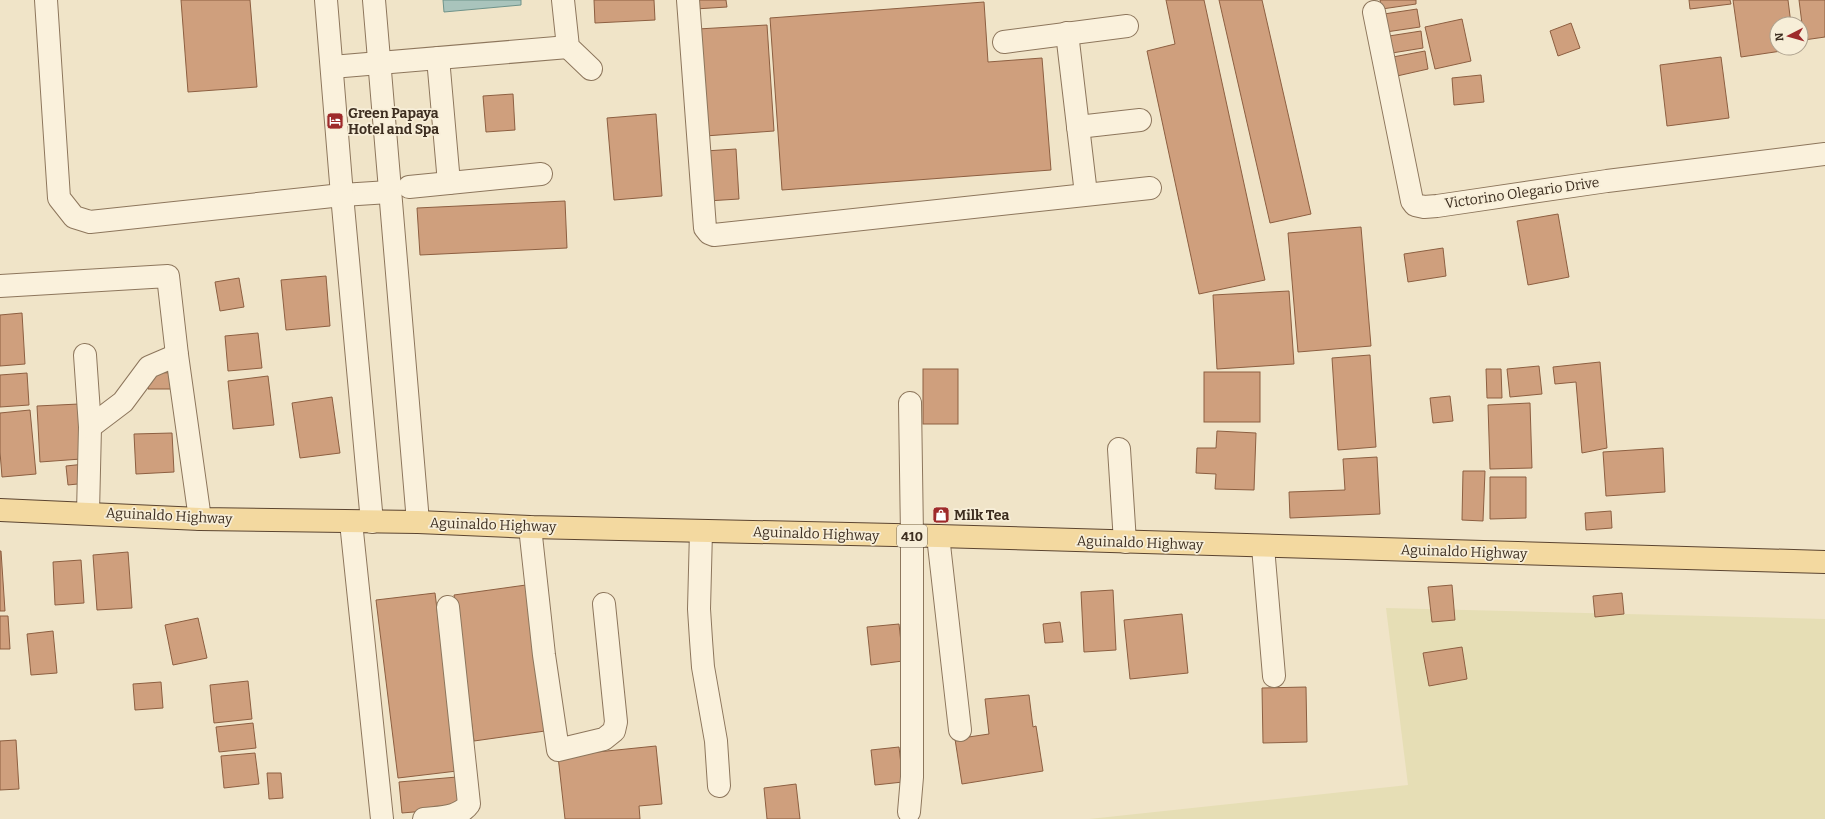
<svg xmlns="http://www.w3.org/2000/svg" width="1825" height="819" font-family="Bitter,serif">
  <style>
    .farmland { fill: #e6deb5 }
    .water { fill: #a9c4bc; stroke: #6f938a }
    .building { fill: #cf9f7d; stroke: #8d5f41 }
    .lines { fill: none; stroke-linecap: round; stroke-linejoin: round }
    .minor-casing { stroke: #8d765c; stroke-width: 24 }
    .major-casing { stroke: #5b4430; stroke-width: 24 }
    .minor { stroke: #faf1dc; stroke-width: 22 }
    .major { stroke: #f3d9a0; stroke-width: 22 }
    .labels { text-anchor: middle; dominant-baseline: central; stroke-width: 3.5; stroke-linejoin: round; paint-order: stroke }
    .shield { fill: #f7eed8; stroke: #756857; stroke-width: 1 }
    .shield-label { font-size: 13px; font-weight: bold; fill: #3d2e20 }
    .poi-label { font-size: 14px; font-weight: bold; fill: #3d2e20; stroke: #f7eed8; text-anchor: start }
    .street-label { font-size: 14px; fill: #3d2e20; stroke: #f7eed8 }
  </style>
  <rect width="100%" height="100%" fill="#f0e4c8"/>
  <!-- farmland -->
  <path class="farmland" d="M1386,608L1825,619V819H1089L1408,785Z"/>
  <!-- water -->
  <path class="water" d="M443,0H521V5L444,12Z"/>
  <!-- building -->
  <g class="building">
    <path d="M181,0H250L257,87L188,92Z"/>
    <path d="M594,0H654L655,20L595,23Z"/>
    <path d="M695,0H726L727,7L695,9Z"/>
    <path d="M1166,0H1204L1265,280L1199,294L1147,51L1175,44Z"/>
    <path d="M1219,0H1262L1311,214L1270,223Z"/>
    <path d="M1380,0H1416V4L1382,9Z"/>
    <path d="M1689,0H1730L1731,4L1690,9Z"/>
    <path d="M1733,0H1788L1791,24H1777V48L1795,49L1741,57Z"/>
    <path d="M1799,0H1825V37L1804,40Z"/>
    <path d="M984,2L988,62L1042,58L1051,170L782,190L770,18Z"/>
    <path d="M1417,9L1420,27L1386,32L1384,14Z"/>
    <path d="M1462,19L1471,61L1435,69L1425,27Z"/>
    <path d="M1571,23L1580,48L1558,56L1550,31Z"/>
    <path d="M767,25L774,131L705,136L698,29Z"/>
    <path d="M1421,31L1423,48L1392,53L1389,36Z"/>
    <path d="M1425,51L1428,69L1397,76L1393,57Z"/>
    <path d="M1721,57L1729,118L1667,126L1660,65Z"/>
    <path d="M1481,75L1484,102L1454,105L1452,78Z"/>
    <path d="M513,94L515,130L486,132L483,96Z"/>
    <path d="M656,114L662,196L614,200L607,118Z"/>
    <path d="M736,149L739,199L707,201L705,151Z"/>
    <path d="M565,201L567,248L420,255L417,208Z"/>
    <path d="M1558,214L1569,277L1528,285L1517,221Z"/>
    <path d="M1361,227L1371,346L1298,352L1288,233Z"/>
    <path d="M1443,248L1446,276L1408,282L1404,254Z"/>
    <path d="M326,276L330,326L286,330L281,280Z"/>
    <path d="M239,278L244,307L220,311L215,282Z"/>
    <path d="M1289,291L1294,364L1217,369L1213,295Z"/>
    <path d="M22,313L25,364L0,366V315Z"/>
    <path d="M258,333L262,368L228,371L225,336Z"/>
    <path d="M1370,355L1376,447L1338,450L1332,358Z"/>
    <path d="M1600,362L1607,448L1582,453L1576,382L1555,384L1553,367Z"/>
    <path d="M1539,366L1542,394L1510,397L1507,369Z"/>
    <rect x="923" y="369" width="35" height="55"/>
    <path d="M1486,369H1501L1502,398H1487Z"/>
    <path d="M148,372L173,373V389H148Z"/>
    <rect x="1204" y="372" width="56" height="50"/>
    <path d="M27,373L29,405L0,407V375Z"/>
    <path d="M268,376L274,425L233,429L228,381Z"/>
    <path d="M1450,396L1453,421L1433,423L1430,398Z"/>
    <path d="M332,397L340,453L300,458L292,403Z"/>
    <path d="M1530,403L1532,468L1490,469L1488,405Z"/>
    <path d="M79,404L81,459L40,462L37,406Z"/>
    <path d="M30,410L36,474L2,477L0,452V413Z"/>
    <path d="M1217,431L1256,433L1254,490L1215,489L1216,474L1196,473L1197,448H1216Z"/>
    <path d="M172,433L174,472L136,474L134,434Z"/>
    <path d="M1663,448L1665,492L1606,496L1603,452Z"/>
    <path d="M1377,457L1380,514L1290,518L1289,492L1345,490L1343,459Z"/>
    <path d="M85,464L87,483L68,485L66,466Z"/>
    <path d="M1463,471H1485L1483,521L1462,520Z"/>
    <path d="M1490,477H1526V518L1490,519Z"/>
    <path d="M1611,511L1612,528L1586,530L1585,513Z"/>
    <path d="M1,551L5,611H0V551Z"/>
    <path d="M128,552L132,608L97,610L93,555Z"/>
    <path d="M81,560L84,603L55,605L53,562Z"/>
    <path d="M526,585L545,731L474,741L454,595Z"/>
    <path d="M1452,585L1455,620L1432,622L1428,587Z"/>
    <path d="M1113,590L1116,650L1084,652L1081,592Z"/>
    <path d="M435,593L457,771L398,778L376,600Z"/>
    <path d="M1622,593L1624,614L1595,617L1593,596Z"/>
    <path d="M1182,614L1188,673L1130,679L1124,620Z"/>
    <path d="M0,616H8L10,649H0Z"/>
    <path d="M198,618L207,658L173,665L165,625Z"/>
    <path d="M1060,622L1063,642L1045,643L1043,624Z"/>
    <path d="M899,624L903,661L871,665L867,627Z"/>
    <path d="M53,631L57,673L31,675L27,634Z"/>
    <path d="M1462,647L1467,679L1429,686L1423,653Z"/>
    <path d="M248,681L252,719L214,723L210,685Z"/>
    <path d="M161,682L163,708L135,710L133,684Z"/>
    <path d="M1306,687L1307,742L1263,743L1262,688Z"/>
    <path d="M1029,695L1033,727L1036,726L1043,771L962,784L955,739L989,734L985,699Z"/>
    <path d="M253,723L256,748L219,752L216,727Z"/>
    <path d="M16,740L19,789L0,790V741Z"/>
    <path d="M656,746L662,804L639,806L640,819H565L558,756Z"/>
    <path d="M899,747L903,782L875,785L871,750Z"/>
    <path d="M255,753L259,784L224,788L221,756Z"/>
    <path d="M267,773H281L283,798L269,799Z"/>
    <path d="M457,777L460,808L402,813L399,782Z"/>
    <path d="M796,784L800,819H767L764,788Z"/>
  </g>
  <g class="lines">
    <!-- minor casing -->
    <g class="minor-casing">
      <g id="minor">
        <path d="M46,0L59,198L74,217L90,222L342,195L389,192"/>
        <path d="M326,0L342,195L372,522"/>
        <path d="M374,0L418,522"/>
        <path d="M563,0L568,47L591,69"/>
        <path d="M688,0L705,228L709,233L714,235L1150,188"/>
        <path d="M1374,12L1412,201L1415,205L1424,207L1437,206L1607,181L1825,154"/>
        <path d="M1067,33L1086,194"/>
        <path d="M1004,42L1127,26"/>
        <path d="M438,58L449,183"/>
        <path d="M332,67L568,47"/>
        <path d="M1078,127L1140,120"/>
        <path d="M409,187L541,174"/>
        <path d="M0,286L168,276L177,355L200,519"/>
        <path d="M85,355L90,427L88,513"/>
        <path d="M90,427L123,402L149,367L177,355"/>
        <path d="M1119,449L1125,542"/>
        <path d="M351,522L382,819"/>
        <path d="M530,527L544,655L558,750L604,739L614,731L616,722L604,604"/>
        <path d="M701,531L699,609L701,640L703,667L716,741L719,786"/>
        <path d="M938,536L960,730"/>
        <path d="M1263,547L1274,676"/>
        <path d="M909,812L912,777V536L910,403"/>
        <path d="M424,819C440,817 459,818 469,804L448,607"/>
      </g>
    </g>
    <!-- major casing -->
    <g class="major-casing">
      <path id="major" d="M0,510L200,519L418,522L530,527L938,536L1825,562"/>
    </g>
    <!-- minor -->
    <use href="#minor" class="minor"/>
    <!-- major -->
    <use href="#major" class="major"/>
  </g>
  <!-- icons -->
  <defs>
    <g id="hotel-square" transform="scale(0.9)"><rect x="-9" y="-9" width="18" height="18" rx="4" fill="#9e2a2b" stroke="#f7eed8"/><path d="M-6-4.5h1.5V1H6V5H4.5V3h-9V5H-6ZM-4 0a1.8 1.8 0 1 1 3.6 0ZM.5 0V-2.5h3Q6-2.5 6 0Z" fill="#fff"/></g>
    <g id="shop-square" transform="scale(0.9)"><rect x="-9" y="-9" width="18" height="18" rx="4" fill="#9e2a2b" stroke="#f7eed8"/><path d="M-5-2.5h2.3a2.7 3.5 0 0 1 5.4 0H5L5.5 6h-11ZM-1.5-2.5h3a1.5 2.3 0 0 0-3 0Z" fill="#fff"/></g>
  </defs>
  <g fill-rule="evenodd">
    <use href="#hotel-square" x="335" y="121"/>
    <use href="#shop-square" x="941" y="515"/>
  </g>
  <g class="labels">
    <!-- shield labels -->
    <rect class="shield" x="897" y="525" width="30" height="22" rx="3"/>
    <g class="shield-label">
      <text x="912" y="536">410</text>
    </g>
    <!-- poi labels -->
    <g class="poi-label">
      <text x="348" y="113">Green Papaya<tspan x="348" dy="16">Hotel and Spa</tspan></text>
      <text x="954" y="515">Milk Tea</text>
    </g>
    <!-- street labels -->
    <g class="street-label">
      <text transform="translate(1522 193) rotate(-8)">Victorino Olegario Drive</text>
      <text transform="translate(169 516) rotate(3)">Aguinaldo Highway</text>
      <text transform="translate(493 525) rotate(2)">Aguinaldo Highway</text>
      <text transform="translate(816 534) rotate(2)">Aguinaldo Highway</text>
      <text transform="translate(1140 543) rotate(2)">Aguinaldo Highway</text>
      <text transform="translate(1464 552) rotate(2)">Aguinaldo Highway</text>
    </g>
  </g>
  <!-- north arrow -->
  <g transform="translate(1789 36) rotate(264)"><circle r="19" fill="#f7eed8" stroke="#ada18e"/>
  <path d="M0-3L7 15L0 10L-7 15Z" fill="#9e2a2b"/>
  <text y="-6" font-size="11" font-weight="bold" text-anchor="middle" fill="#3d2e20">N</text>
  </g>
</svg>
